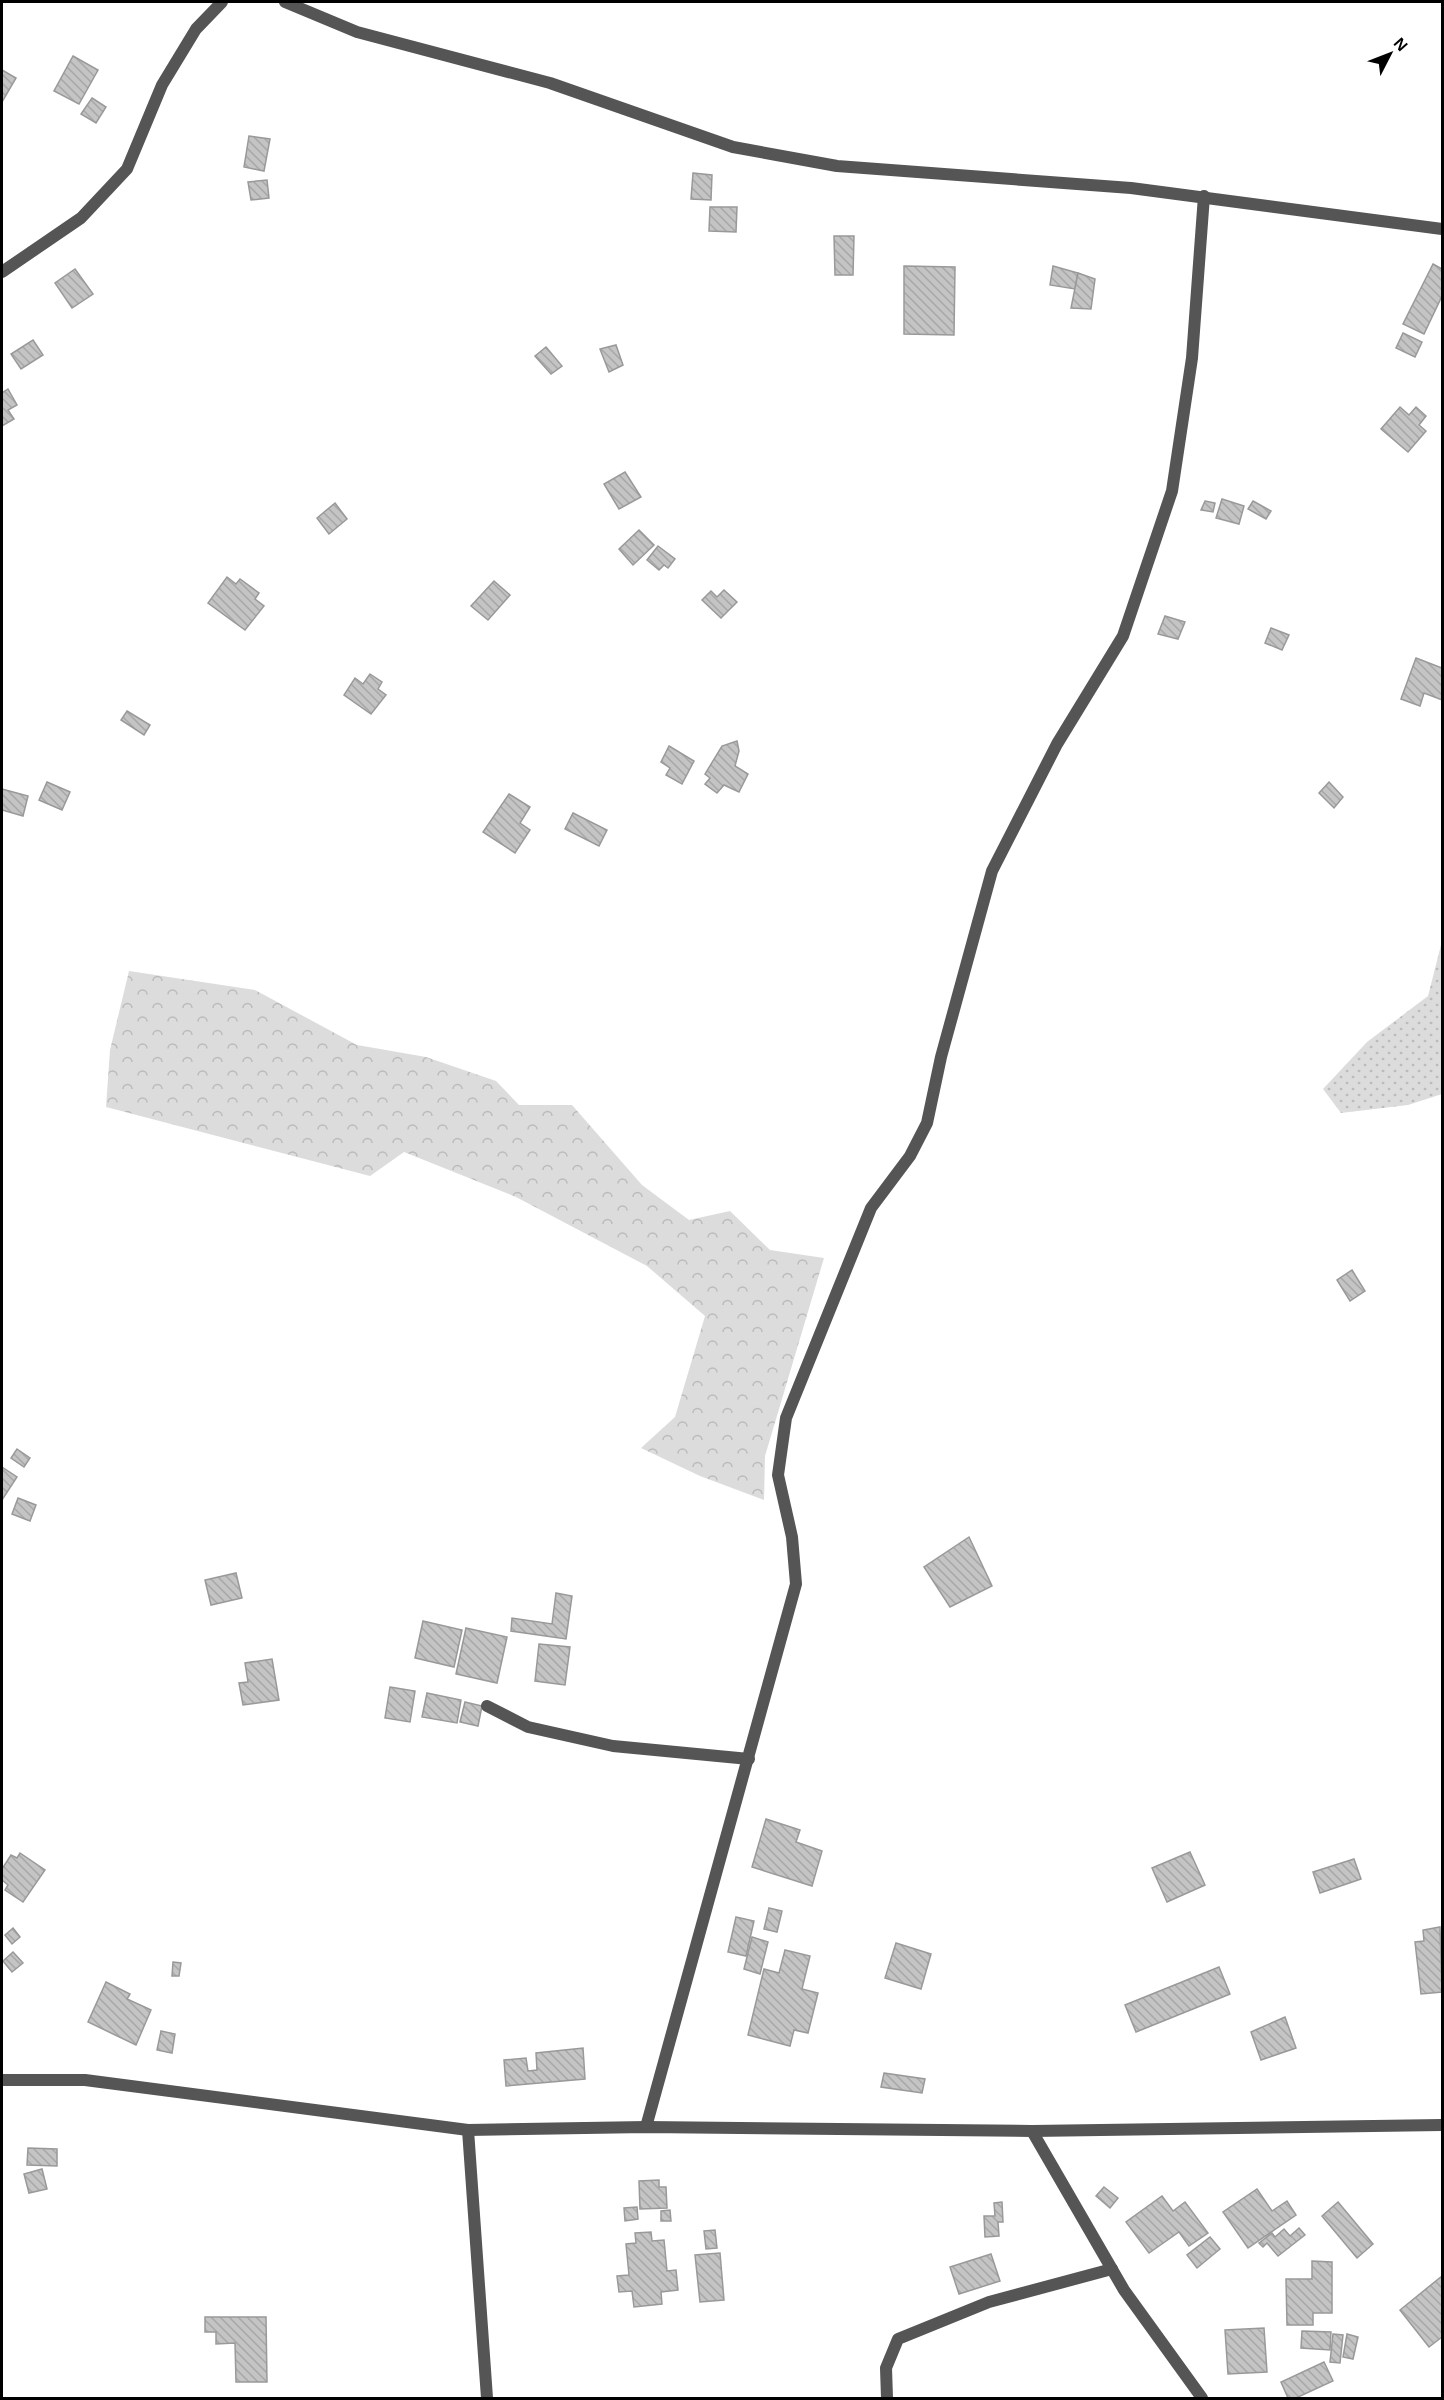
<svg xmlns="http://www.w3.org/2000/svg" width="1444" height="2400" font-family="Helvetica,sans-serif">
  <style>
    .grass { fill: url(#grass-dots) }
    .forest { fill: url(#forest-crowns) }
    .building { fill: url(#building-back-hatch); stroke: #999; stroke-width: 1.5 }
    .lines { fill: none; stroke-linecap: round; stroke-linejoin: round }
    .street { stroke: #555; stroke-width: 12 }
  </style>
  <defs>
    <pattern id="grass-dots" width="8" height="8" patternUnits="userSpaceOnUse" patternTransform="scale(1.5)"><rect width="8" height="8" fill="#dcdcdc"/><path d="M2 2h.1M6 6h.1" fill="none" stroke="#bbb" stroke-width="1.8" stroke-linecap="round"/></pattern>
    <pattern id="forest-crowns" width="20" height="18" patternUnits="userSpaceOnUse" patternTransform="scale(1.5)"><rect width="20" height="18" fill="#dcdcdc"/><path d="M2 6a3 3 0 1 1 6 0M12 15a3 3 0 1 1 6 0" fill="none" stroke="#bbb"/></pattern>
    <pattern id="building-back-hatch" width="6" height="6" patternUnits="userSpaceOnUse" patternTransform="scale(1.5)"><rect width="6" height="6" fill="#c4c4c4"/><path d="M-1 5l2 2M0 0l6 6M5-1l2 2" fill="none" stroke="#a7a7a7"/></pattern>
  </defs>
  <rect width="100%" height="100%" fill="#fff"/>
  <!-- grass -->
  <path class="grass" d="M1442,941V1094L1408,1105L1341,1113L1323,1089L1367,1042L1428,996Z"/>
  <!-- forest -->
  <path class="forest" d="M129,971L255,990L357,1045L426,1057L496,1081L519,1105H572L642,1185L689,1220L730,1211L770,1250L824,1258L765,1456L764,1500L700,1476L641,1448L675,1417L705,1316L647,1266L516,1197L404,1152L370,1176L106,1107L110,1050Z"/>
  <!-- building -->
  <g class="building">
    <path d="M73,56L98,70L79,104L54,91Z"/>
    <path d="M2,70L16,78L2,102Z"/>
    <path d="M92,98L106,107L96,123L81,114Z"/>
    <path d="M249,136L270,139L264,171L244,167Z"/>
    <path d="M693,173L712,175L711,200L691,199Z"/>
    <path d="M267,180L269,198L251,200L248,182Z"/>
    <path d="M710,207H737L736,232L709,231Z"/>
    <path d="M834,236H854L853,275H835Z"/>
    <path d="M1433,264L1442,269V296L1424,334L1403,324Z"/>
    <path d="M904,266L955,267L954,335L904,334Z"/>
    <path d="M1053,266L1078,273L1075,289L1050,285Z"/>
    <path d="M75,269L93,294L72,308L55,283Z"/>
    <path d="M1078,273L1095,279L1091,309L1071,308Z"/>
    <path d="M1403,333L1422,342L1415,357L1396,348Z"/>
    <path d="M33,340L43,355L21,369L11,354Z"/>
    <path d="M616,345L623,365L609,372L600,349Z"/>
    <path d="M546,347L562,366L551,374L535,356Z"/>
    <path d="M8,389L17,405L8,410L14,419L2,426V393Z"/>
    <path d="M1400,407L1409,415L1416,407L1426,416L1419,425L1426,431L1408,452L1381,429Z"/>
    <path d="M625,472L641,497L619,509L604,484Z"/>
    <path d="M1222,499L1244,506L1239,524L1216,518Z"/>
    <path d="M1205,501L1215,503L1213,512L1201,510Z"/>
    <path d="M1253,501L1271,511L1266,519L1248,509Z"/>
    <path d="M335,503L347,519L329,534L317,518Z"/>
    <path d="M639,530L654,545L633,565L619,549Z"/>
    <path d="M658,546L675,559L668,568L664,565L659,570L647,560Z"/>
    <path d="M227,577L236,584L240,579L259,593L255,599L264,606L245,630L208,603Z"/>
    <path d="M494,581L510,595L488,620L471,606Z"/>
    <path d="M724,590L737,602L721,618L702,600L711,591L717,597Z"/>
    <path d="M1165,616L1185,622L1178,639L1158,634Z"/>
    <path d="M1271,628L1289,635L1282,650L1265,643Z"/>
    <path d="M1416,658L1442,668V700L1424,693L1420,706L1401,699Z"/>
    <path d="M370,674L382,682L378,689L386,695L371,714L344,695L355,678L363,684Z"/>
    <path d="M127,711L150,725L144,735L121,720Z"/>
    <path d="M737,741L739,751L735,766L748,774L739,792L724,785L717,793L705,784L710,778L705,774L722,746Z"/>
    <path d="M669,746L694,761L682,784L666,775L670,768L661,762Z"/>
    <path d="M47,782L70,792L62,810L39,800Z"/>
    <path d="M1329,782L1343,797L1334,808L1319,793Z"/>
    <path d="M2,789L28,796L23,816L2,810Z"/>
    <path d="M509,794L530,807L520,823L530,830L515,853L483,832Z"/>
    <path d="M573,813L607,830L599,846L565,829Z"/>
    <path d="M1352,1270L1365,1291L1350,1301L1337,1280Z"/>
    <path d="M17,1449L30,1458L24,1467L11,1458Z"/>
    <path d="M2,1467L17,1477L2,1500Z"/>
    <path d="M18,1498L36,1505L30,1521L12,1514Z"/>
    <path d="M969,1537L992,1586L950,1607L924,1567Z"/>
    <path d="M236,1573L242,1598L211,1605L205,1580Z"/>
    <path d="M556,1593L572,1596L566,1639L511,1631L512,1618L552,1624Z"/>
    <path d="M423,1621L462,1630L454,1667L415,1658Z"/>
    <path d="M466,1628L507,1637L497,1683L456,1674Z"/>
    <path d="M539,1644L570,1647L565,1685L535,1681Z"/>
    <path d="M272,1659L279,1700L243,1705L239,1683L248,1682L245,1663Z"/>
    <path d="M390,1687L415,1691L410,1722L385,1718Z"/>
    <path d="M427,1693L461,1700L457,1723L422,1717Z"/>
    <path d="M465,1702L482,1706L478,1726L460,1722Z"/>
    <path d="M766,1819L800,1830L796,1842L822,1851L812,1886L752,1867Z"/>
    <path d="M1190,1852L1205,1885L1167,1902L1152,1868Z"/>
    <path d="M20,1853L45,1870L23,1902L5,1890L8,1885L2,1880V1869L11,1855L17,1858Z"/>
    <path d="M1354,1859L1361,1879L1320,1893L1313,1872Z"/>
    <path d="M769,1908L782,1911L777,1932L764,1929Z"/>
    <path d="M736,1917L754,1921L746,1956L728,1952Z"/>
    <path d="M1440,1927L1442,1992L1421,1994L1415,1942L1424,1941L1423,1930Z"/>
    <path d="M13,1928L20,1937L12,1944L5,1935Z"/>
    <path d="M752,1937L768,1942L760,1974L744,1969Z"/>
    <path d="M896,1943L931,1954L921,1989L885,1978Z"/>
    <path d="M785,1950L810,1956L802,1989L818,1993L808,2033L794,2030L790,2046L748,2035L764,1969L779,1973Z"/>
    <path d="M13,1952L23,1963L12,1972L3,1961Z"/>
    <path d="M173,1962L181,1963L179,1976H172Z"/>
    <path d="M1219,1967L1230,1994L1136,2032L1125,2005Z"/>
    <path d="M106,1982L130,1994L127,1999L151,2010L136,2045L88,2022Z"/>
    <path d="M1285,2017L1296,2048L1261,2060L1251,2032Z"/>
    <path d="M161,2031L175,2034L172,2053L157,2050Z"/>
    <path d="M583,2048L585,2079L506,2086L504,2060L526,2058L528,2071L537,2070L536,2053Z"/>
    <path d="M884,2073L925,2079L922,2093L881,2087Z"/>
    <path d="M28,2148L57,2149V2166L27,2165Z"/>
    <path d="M42,2169L47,2189L29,2193L24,2174Z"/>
    <path d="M659,2180V2187H666L667,2208L640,2209L639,2181Z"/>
    <path d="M1104,2187L1118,2198L1110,2208L1096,2196Z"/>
    <path d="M1257,2189L1272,2211L1287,2201L1296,2215L1248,2248L1223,2212Z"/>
    <path d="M1162,2196L1173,2211L1185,2202L1208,2233L1189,2246L1179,2232L1149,2253L1126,2222Z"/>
    <path d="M1002,2202L1003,2222H998L999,2236L985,2237L984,2216H995L994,2203Z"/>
    <path d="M1338,2202L1373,2244L1357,2258L1322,2216Z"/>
    <path d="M637,2207L638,2219L625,2221L624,2208Z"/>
    <path d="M670,2210L671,2221H661V2211Z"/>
    <path d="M1299,2228L1305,2235L1278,2256L1267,2243L1263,2247L1259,2243L1272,2233L1275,2237L1284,2229L1290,2236Z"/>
    <path d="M715,2230L717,2248L706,2249L704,2231Z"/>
    <path d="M651,2232L652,2241L664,2240L667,2271L676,2270L678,2290L661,2292L662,2304L634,2307L632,2291L619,2292L617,2276L629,2275L626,2244L636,2243L635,2233Z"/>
    <path d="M1210,2237L1220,2249L1197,2268L1187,2255Z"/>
    <path d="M720,2253L724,2300L700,2302L695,2255Z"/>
    <path d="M991,2254L1000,2281L959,2294L950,2267Z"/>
    <path d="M1312,2261L1332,2262V2313H1313V2325H1287L1286,2279H1312Z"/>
    <path d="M1442,2276V2337L1429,2347L1400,2310Z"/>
    <path d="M205,2317H266L267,2382H236L235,2343L216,2344V2332H205Z"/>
    <path d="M1264,2328L1267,2372L1228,2374L1225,2330Z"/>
    <path d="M1302,2331L1331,2332L1330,2350L1301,2348Z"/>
    <path d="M1333,2334L1343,2335L1340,2363L1330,2362Z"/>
    <path d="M1347,2334L1358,2337L1353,2359L1343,2357Z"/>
    <path d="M1324,2362L1333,2381L1296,2398H1288L1281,2382Z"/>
  </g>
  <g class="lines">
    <!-- street -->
    <g class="street">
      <path d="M285,2L357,32L550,83L733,147L837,166L1131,188L1442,229"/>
      <path d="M2,272L81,218L127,169L162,85L196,29L222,2"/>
      <path d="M487,1706L528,1727L613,1746L749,1759"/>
      <path d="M2,2080H85L468,2130L646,2127L1032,2131L1442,2125"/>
      <path d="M646,2127L796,1584L792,1537L778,1475L786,1418L871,1208L910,1156L927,1123L941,1057L992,871L1057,744L1123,636L1172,491L1192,358L1204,196"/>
      <path d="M468,2130L487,2398"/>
      <path d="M1032,2131L1124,2290L1202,2398"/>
      <path d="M887,2398L886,2368L898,2339L989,2302L1112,2269"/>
    </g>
  </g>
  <!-- border -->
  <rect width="1444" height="2400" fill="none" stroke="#000000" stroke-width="6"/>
  <!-- north arrow -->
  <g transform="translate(1390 54) rotate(48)" stroke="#ffffff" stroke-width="4.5" paint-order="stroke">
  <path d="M0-4.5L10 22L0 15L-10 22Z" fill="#000000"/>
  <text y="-9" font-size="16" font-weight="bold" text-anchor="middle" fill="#000000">N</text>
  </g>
</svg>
